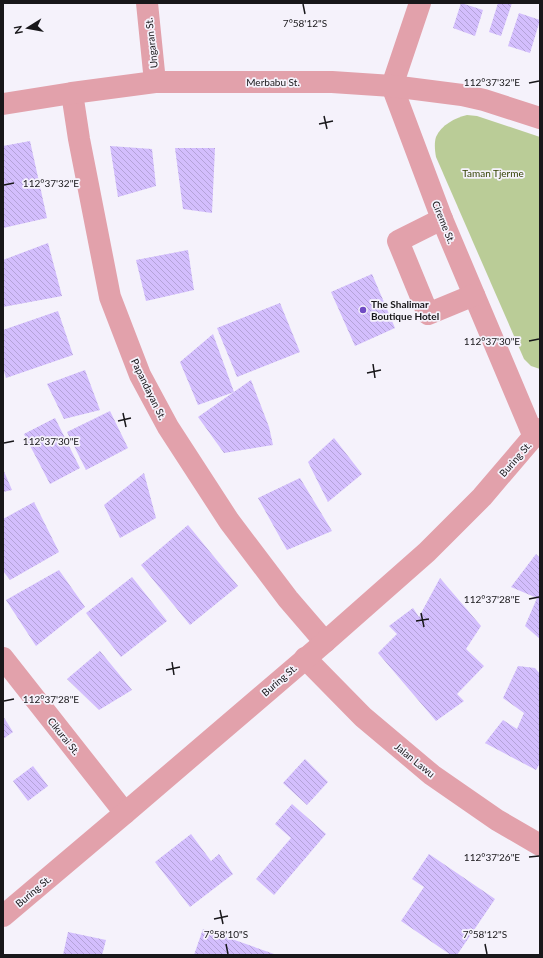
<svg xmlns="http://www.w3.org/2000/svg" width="543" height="958" font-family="Lato,sans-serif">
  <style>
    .park { fill: #bacc97 }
    .building { fill: url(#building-back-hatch) }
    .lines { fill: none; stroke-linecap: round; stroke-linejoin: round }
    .minor { stroke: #e2a1ab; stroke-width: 22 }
    .ticks { fill: none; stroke: #18171a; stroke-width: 1.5 }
    .poi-dot { fill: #704bc4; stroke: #f5f2fb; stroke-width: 1.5 }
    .labels { text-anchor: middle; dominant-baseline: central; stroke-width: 3.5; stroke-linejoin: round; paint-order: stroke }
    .street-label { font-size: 10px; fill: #18171a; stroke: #f5f2fb }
    .park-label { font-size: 10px; fill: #334202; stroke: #f5f2fb }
    .poi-label { font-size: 10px; font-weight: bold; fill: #18171a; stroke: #f5f2fb; text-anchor: start }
    .ticks-label { font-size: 10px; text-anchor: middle; fill: #18171a; stroke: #f5f2fb; stroke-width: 3.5; stroke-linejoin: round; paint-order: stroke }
  </style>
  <defs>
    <pattern id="building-back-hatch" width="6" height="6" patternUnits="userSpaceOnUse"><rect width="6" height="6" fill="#d3befd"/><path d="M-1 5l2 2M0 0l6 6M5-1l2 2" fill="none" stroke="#b4a3d8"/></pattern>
  </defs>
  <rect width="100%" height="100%" fill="#f5f2fb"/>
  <!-- park -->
  <path class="park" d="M467,115L477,116L540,137V369L531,366L524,359L436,157C435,151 434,143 436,137C441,125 455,118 467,115Z"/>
  <!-- building -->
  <g class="building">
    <path d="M461,3L483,10L475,36L453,28Z"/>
    <path d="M498,3H512L501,36L489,32Z"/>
    <path d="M519,13L540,20L530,53L508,46Z"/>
    <path d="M30,141L47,218L3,228V146Z"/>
    <path d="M110,146L152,149L156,186L118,197Z"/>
    <path d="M175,148H215L212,213L183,209Z"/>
    <path d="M48,243L62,296L3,307V260Z"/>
    <path d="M188,250L194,290L146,301L136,260Z"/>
    <path d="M372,274L395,328L355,346L331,292Z"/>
    <path d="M280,303L300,352L237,377L217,328Z"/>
    <path d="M58,311L73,355L6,378L3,368V330Z"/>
    <path d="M213,334L234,392L198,405L180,362Z"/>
    <path d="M85,370L100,410L64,419L47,384Z"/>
    <path d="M251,380L269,427L273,445L224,453L198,417Z"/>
    <path d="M110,411L128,448L86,470L67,432Z"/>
    <path d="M55,418L80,468L50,484L24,434Z"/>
    <path d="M334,438L362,474L328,502L308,462Z"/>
    <path d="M3,469L12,490L3,492Z"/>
    <path d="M144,473L156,518L120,538L104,505Z"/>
    <path d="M300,478L332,531L287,550L258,498Z"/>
    <path d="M34,502L59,552L10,580L3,571V519Z"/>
    <path d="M188,525L238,586L190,625L141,565Z"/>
    <path d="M536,554L540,558V639L525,626L537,598L511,587Z"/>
    <path d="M59,570L85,607L36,646L6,600Z"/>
    <path d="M132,577L167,621L121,657L86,613Z"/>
    <path d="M440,578L481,626L466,649L484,666L457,694L464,701L436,721L378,653L397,634L389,626L413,608L419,617Z"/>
    <path d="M100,651L132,690L99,710L67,679Z"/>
    <path d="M518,666L535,668L540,674V763L536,770L485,743L503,720L517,729L524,713L503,698Z"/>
    <path d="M3,716L13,732L3,739Z"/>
    <path d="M305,759L328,782L307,805L283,783Z"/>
    <path d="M33,766L48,786L28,801L13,781Z"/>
    <path d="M292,804L326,834L274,895L256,879L291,838L275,824Z"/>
    <path d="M191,834L211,861L219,854L233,874L190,907L155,862Z"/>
    <path d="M429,854L495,899L457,955H451L401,921L424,887L412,879Z"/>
    <path d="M203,929L277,955H194Z"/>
    <path d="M68,932L106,940L102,955H63Z"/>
  </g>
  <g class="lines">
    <!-- minor -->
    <g class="minor">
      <path d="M147,3L155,82"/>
      <path d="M420,3L392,86L442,219L534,437"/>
      <path d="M72,93L79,139L110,297L140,375L168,427L229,521L288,599L325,642"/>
      <path d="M3,104L72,93L155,82H332L392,86L462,95L484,100L540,118"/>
      <path d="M442,219L398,241L428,314L474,295"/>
      <path d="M3,658L125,813"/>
      <path d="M305,658L363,717L432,775L497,820L540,845"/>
      <path d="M3,916L125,813L325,642L427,552L482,497L540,429"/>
    </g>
  </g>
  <!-- ticks -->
  <path class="ticks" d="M303,4L305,14M529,83L539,81M324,116L327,129M319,124L333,121M4,185L14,183M529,341L539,339M373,364L375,378M367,373L381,370M123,413L126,427M118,421L131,418M4,443L14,441M529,599L539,597M421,613L424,627M416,621L429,619M172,662L174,675M166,670L180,667M4,701L14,699M529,857L539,856M220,910L223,924M214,919L228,916M226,944L228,954M485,944L487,954"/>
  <!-- markers -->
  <circle class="poi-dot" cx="363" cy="310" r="4"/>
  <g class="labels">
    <!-- street labels -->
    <g class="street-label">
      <text transform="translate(151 43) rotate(-96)">Ungaran St.</text>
      <text x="273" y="82">Merbabu St.</text>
      <text transform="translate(444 222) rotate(68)">Cireme St.</text>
      <text transform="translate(149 389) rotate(64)">Papandayan St.</text>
      <text transform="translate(515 459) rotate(-49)">Buring St.</text>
      <text transform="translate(279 680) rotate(-41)">Buring St.</text>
      <text transform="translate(64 736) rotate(51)">Cikurai St.</text>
      <text transform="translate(415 760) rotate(39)">Jalan Lawu</text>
      <text transform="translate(33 891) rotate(-40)">Buring St.</text>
    </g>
    <!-- park labels -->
    <g class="park-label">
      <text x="493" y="173">Taman Tjerme</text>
    </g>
    <!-- poi labels -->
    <g class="poi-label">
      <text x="371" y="304">The Shalimar<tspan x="371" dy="12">Boutique Hotel</tspan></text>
    </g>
  </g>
  <g class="ticks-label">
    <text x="305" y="27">7°58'12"S</text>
    <text x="492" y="86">112°37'32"E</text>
    <text x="51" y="187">112°37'32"E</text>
    <text x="492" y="345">112°37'30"E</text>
    <text x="51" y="445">112°37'30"E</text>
    <text x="492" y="603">112°37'28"E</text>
    <text x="51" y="703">112°37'28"E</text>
    <text x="492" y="861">112°37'26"E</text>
    <text x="226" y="938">7°58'10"S</text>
    <text x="485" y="938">7°58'12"S</text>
  </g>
  <!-- border -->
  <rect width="543" height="958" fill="none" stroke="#18171a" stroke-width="8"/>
  <!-- north arrow -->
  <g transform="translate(28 28) rotate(259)" stroke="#f5f2fb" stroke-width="3" paint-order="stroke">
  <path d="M0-3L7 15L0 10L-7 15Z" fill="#18171a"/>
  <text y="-6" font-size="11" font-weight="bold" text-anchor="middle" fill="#18171a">N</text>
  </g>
</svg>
